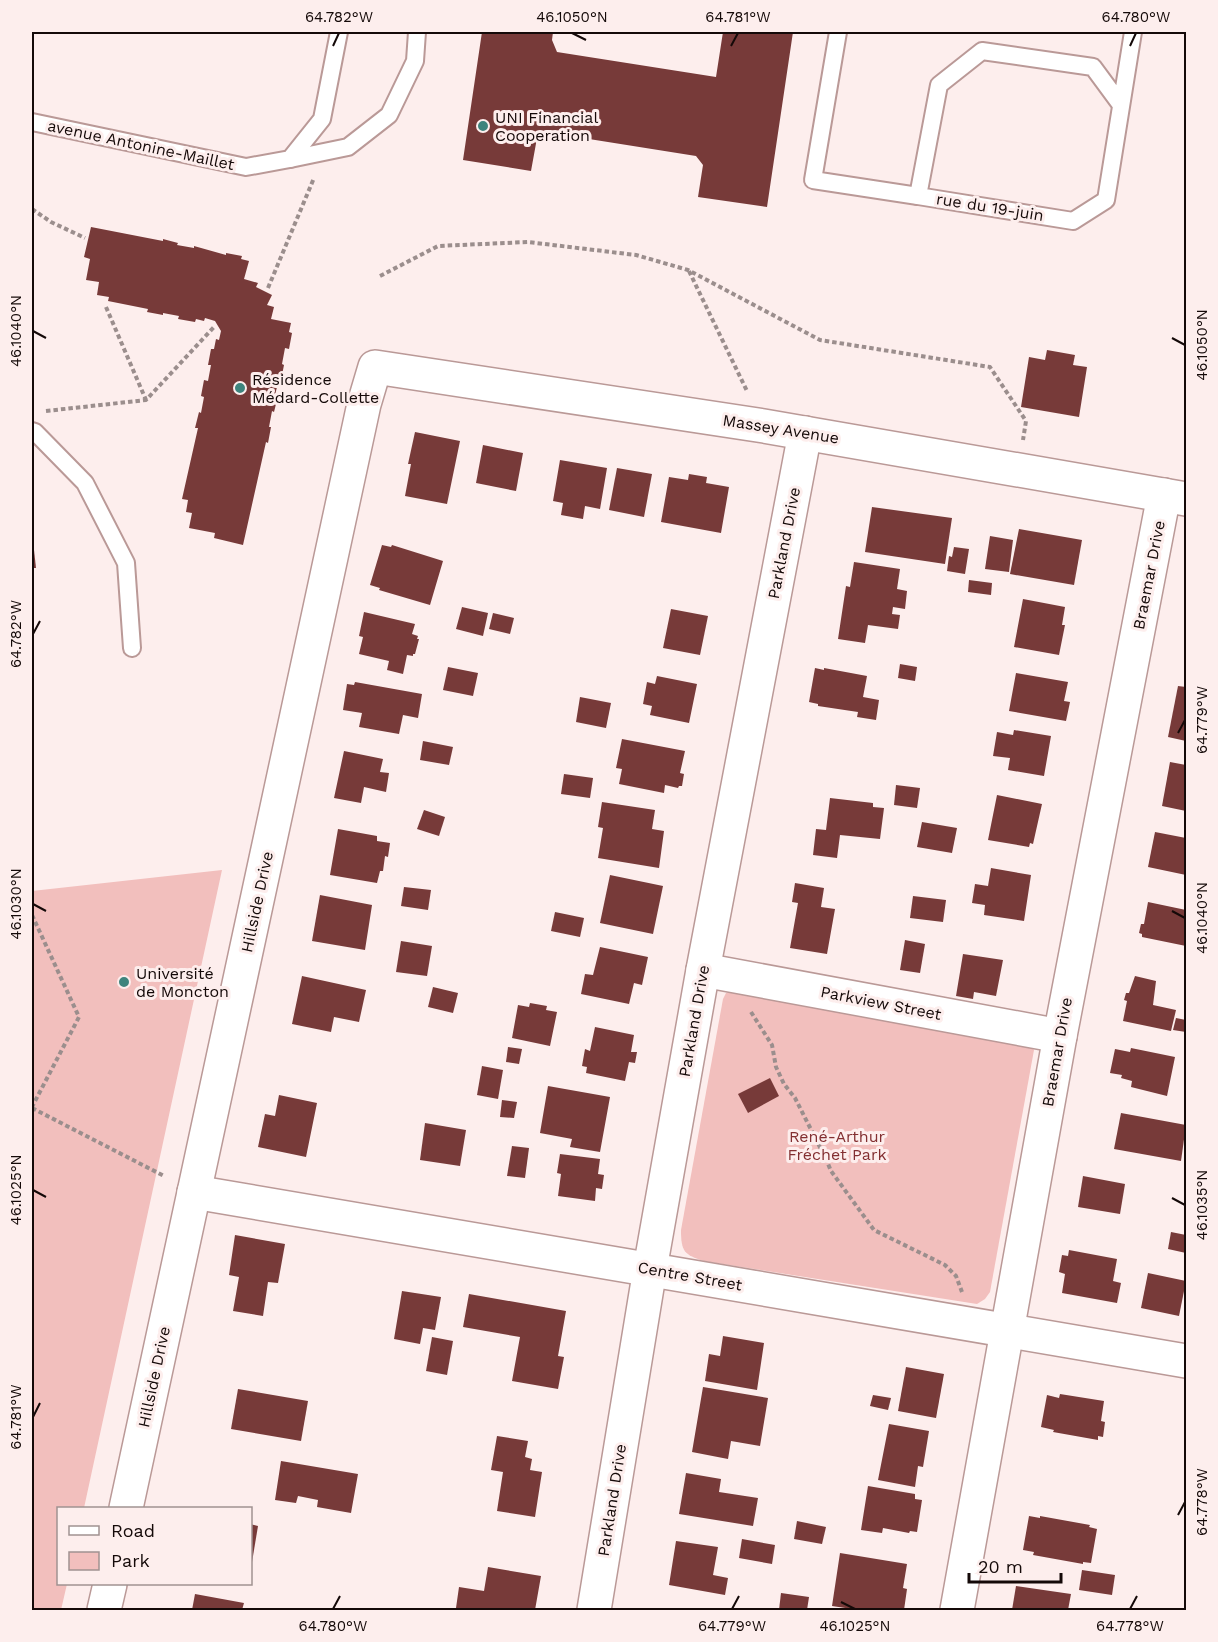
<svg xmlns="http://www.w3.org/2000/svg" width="1218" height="1642" font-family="'Work Sans',sans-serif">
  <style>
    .green { fill: #f2bfbd }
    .building { fill: #773a39 }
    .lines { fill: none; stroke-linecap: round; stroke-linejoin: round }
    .lane-casing { stroke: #ba9997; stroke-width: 20 }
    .street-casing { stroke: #ba9997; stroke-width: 36 }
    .path { stroke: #9b8e8d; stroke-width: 4; stroke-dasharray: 4.5 3; stroke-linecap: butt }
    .lane { stroke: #fff; stroke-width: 16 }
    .street { stroke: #fff; stroke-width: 33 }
    .ticks { fill: none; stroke: #140908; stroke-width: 2 }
    .poi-dot { fill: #3e847d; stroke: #fdeeed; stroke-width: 2 }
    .labels { text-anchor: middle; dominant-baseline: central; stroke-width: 6; stroke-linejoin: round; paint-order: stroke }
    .poi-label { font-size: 16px; fill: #140908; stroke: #fdeeed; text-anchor: start }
    .street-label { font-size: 16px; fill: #140908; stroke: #fdeeed }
    .park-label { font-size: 16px; fill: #832f31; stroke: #fdeeed }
    .neatline { fill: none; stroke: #140908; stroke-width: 2 }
    .ticks-label { font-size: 15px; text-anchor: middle; fill: #140908 }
  </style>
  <rect width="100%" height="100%" fill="#fdeeed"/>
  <!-- green -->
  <g class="green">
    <path d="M222,870L84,1508H58V1584H67L61,1610H32V891Z"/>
    <path d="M737,989L1028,1042L1034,1050L990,1292L985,1299L977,1304L704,1261C684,1255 681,1251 681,1230L723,999L726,993Z"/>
  </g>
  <!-- building -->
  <g class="building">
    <path d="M482,32H553L552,40L557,52L716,77L723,32H793L767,207L698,197L703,165L696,156L545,132L537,138L531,171L463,160Z"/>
    <path d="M91,227L163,241V239L178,243L177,245L194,248V246L226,255V253L242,256L241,259L249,261L244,279L258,283L256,287L272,295L267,305L274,307L271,319L291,323L289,332L292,333L289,349L285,348L282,364L284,365L281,380L279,379L275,395L278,396L274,412L272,411L269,427H271L268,443L266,442L243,545L214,538L215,533L189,528L192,513L186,512L188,500L182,499L198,428H195L199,412L201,413L204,397L201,396L204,380L208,381L211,365H208L211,349H214L216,339L219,340L221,331L215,321L205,318L204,321L196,319L195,322L178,319L179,316L163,313V315L147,312L148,309L108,301L109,297L97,295L99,282L86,280L90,259L84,257Z"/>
    <path d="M1047,350L1075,355L1073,365L1087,367L1079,417L1021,407L1029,357L1045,360Z"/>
    <path d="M415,432L460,441L447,504L405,496L411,464H408Z"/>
    <path d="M483,445L523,453L516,491L476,483Z"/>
    <path d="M560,460L607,468L600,509L585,506L583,519L561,515L563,503L553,501Z"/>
    <path d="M617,468L652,474L644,517L609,510Z"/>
    <path d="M689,474L707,477L706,483L729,487L721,533L661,522L669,477L688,480Z"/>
    <path d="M872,507L952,518L945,564L865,552Z"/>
    <path d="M1019,529L1082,540L1074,585L1010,574Z"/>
    <path d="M990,536L1013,540L1009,572L985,569Z"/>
    <path d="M32,541H33L36,568H32Z"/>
    <path d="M382,545L391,547L392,545L443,561L430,605L379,590L380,588L370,585Z"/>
    <path d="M954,547L969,549L965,574L947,571L949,556L952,557Z"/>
    <path d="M854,562L900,569L897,589L907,591L905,609L893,607L892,614L900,615L898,629L868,625L865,643L838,639L846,586L850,587Z"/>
    <path d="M969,580L992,583L991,595L968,592Z"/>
    <path d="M1023,599L1065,607L1062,625H1065L1059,655L1014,647Z"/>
    <path d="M462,607L488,613L483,636L456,629Z"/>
    <path d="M671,609L708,616L700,655L663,648Z"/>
    <path d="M364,612L415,624L412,634L418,636L417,639H419L415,654H413V656L407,655L403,674L387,670L389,661L359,654L363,637L359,636Z"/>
    <path d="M493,613L514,618L510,634L489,629Z"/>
    <path d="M900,664L917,667L915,681L898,678Z"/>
    <path d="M448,667L478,673L473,696L443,690Z"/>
    <path d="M815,668L824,670V668L867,676L863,697L879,700L876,720L857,717L858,712L818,706V704L809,702Z"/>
    <path d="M1016,673L1068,682L1064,701L1070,702L1066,721L1009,711Z"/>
    <path d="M657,676L697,684L689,723L650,715L652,706L643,704L647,682L655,684Z"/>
    <path d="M355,682L422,694L418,718L403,715L399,734L359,727L362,713L343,710L347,684L354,685Z"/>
    <path d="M1178,686L1186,687V741L1168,737Z"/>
    <path d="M580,697L611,703L606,728L576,722Z"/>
    <path d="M1014,730L1051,736L1044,776L1008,770L1010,758L993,756L997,732L1013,735Z"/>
    <path d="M622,739L685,751L680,773L684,774L682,786H679L678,788L665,785L664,793L619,784L622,769L616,768Z"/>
    <path d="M423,741L453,747L449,765L420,760Z"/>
    <path d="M344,751L383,759L380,772L389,773L386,792L364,787L361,803L334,798Z"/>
    <path d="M1170,762L1186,765V811L1162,806Z"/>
    <path d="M564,774L593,778L590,798L561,794Z"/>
    <path d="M896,785L920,788L917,808L894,805Z"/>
    <path d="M997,795L1042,804L1033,844L1030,843L1029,847L988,840Z"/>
    <path d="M830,798L873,803V807L884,808L880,839L840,835L837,858L813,855L816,829L826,830Z"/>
    <path d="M602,802L655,810L652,829L664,831L659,868L598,858L603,828L598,827Z"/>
    <path d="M424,810L445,817L439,836L417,829Z"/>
    <path d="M922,822L957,828L952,853L917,847Z"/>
    <path d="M338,829L377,836V841L390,843L388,857L385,856L383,871H380L377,883L330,875Z"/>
    <path d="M1155,832L1186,838V875L1148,867Z"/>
    <path d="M991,868L1031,875L1024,921L984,915L985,905L972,903L975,884L988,886Z"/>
    <path d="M610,875L663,886L653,934L600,923Z"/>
    <path d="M795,883L824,888L821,907L835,909L827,954L790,948L798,903L792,902Z"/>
    <path d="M404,887L431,890L428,910L401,906Z"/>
    <path d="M320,895L372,905L365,950L312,941Z"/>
    <path d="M913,896L946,900L943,922L910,918Z"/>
    <path d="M1148,902L1186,910V946L1142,937V934L1139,933L1141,924H1144Z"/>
    <path d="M555,912L584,918L580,937L551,931Z"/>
    <path d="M905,940L925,944L920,973L900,970Z"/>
    <path d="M401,941L432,946L427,976L396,972Z"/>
    <path d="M600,947L648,957L642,985L634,983L629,1004L581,994L585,974L593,975Z"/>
    <path d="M963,954L1003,960L996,996L974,992L973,999L956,996Z"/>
    <path d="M302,976L366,990L359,1022L334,1017L331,1032L292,1024Z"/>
    <path d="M1135,976L1156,981L1153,1005L1176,1010L1171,1031L1123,1021L1127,1001L1124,1000L1126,993H1129Z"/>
    <path d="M433,987L458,993L453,1013L428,1007Z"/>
    <path d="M530,1003L547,1006L546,1010L557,1012L550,1046L512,1038L518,1005L529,1007Z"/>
    <path d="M1176,1018L1186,1020V1032L1173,1030Z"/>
    <path d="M595,1027L634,1035L631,1052H637L635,1063L629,1062L625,1081L586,1073L587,1067L582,1066L585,1049L590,1051Z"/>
    <path d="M508,1047L522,1049L519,1064L506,1062Z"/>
    <path d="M1131,1048L1175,1057L1167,1096L1131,1087L1132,1081L1121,1078L1122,1075L1110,1073L1115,1049L1130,1052Z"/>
    <path d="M482,1066L503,1070L498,1099L477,1095Z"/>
    <path d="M770,1078L779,1096L748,1113L738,1094Z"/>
    <path d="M548,1086L610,1097L600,1152L570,1147L572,1139L540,1133Z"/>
    <path d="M279,1095L317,1103L306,1157L258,1147L265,1114L275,1116Z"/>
    <path d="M502,1100L517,1102L514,1118L500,1117Z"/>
    <path d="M1121,1113L1186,1125L1181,1161L1114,1149Z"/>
    <path d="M425,1123L466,1130L460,1166L420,1160Z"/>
    <path d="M512,1146L529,1148L525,1178L507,1176Z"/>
    <path d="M560,1154L600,1159L598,1174L604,1175L602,1189L596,1188L595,1201L558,1196L561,1174L557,1173Z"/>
    <path d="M1083,1176L1125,1184L1120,1214L1078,1207Z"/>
    <path d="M1171,1232L1186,1235V1253L1168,1249Z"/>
    <path d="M235,1235L285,1244L278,1283L268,1282L263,1316L233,1311L239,1277L229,1275Z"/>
    <path d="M1069,1250L1117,1259L1113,1281L1121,1283L1117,1303L1062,1293L1065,1274L1059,1272L1062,1255L1068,1256Z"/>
    <path d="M1148,1273L1186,1281L1179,1316L1141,1308Z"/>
    <path d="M402,1291L441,1297L435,1330L423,1328L420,1344L394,1339Z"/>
    <path d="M469,1294L566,1311L558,1356L564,1357L558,1389L512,1381L520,1337L463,1327Z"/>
    <path d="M723,1336L764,1343L757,1390L705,1381L709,1354L720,1356Z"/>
    <path d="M432,1337L453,1341L447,1375L426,1371Z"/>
    <path d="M906,1367L944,1374L936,1418L898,1411Z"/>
    <path d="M703,1387L768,1398L760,1446L731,1441L728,1459L692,1452Z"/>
    <path d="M238,1389L308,1401L301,1441L231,1429Z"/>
    <path d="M1060,1394L1104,1401L1101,1421L1105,1422L1103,1437L1098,1436V1440L1053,1432L1054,1430L1041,1427L1047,1395L1059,1398Z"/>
    <path d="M873,1395L891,1398L888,1410L870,1406Z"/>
    <path d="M889,1424L929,1431L923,1467L918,1466L915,1487L878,1480Z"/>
    <path d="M497,1436L528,1441L525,1457L532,1459L530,1470L542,1472L535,1517L497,1511L503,1472L491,1470Z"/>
    <path d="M281,1461L358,1474L351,1513L317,1507L318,1500L298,1496L296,1503L275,1500Z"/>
    <path d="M686,1473L721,1479L719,1492L758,1498L753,1526L679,1514Z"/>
    <path d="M868,1486L915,1494V1499L922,1500L917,1532L910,1531L909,1533L883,1528L882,1533L861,1530Z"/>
    <path d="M1029,1516L1040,1518V1516L1090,1525L1089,1527L1097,1529L1091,1563L1083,1562V1564L1033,1555L1034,1552L1023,1550Z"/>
    <path d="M797,1521L826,1527L822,1544L794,1539Z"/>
    <path d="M250,1524L258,1526L252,1562L250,1561Z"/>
    <path d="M742,1539L775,1545L772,1564L739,1558Z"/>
    <path d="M676,1541L718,1547L713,1575L728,1578L725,1595L669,1585Z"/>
    <path d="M840,1553L907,1564L903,1588L907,1589L904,1610H852V1609L832,1606Z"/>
    <path d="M488,1567L541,1576L535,1610H471L456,1608L459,1587L484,1591Z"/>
    <path d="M1082,1570L1115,1575L1112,1595L1079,1590Z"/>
    <path d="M1016,1586L1071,1594L1068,1610H1012Z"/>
    <path d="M781,1593L809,1597L807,1610H779Z"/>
    <path d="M195,1594L244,1603L242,1610H192Z"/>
  </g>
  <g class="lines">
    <!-- lane casing -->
    <g class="lane-casing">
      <g id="lane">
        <path d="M838,32L813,180L918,196"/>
        <path d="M1121,105L1093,67L982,51L939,85L918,196L1073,221L1106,200L1133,32"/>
        <path d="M32,122L246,167L290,159L322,119L339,32"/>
        <path d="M290,159L348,147L389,115L415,61L417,32"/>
        <path d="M32,431L35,432L85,483L126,563L132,648"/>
      </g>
    </g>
    <!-- street casing -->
    <g class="street-casing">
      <g id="street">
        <path d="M703,970L1060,1036"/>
        <path d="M194,1192L1186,1361"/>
        <path d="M126,1508L364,404L375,367L764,426L1186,499"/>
        <path d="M104,1610L110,1584"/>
        <path d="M594,1610L650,1269L703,970L805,433"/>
        <path d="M957,1610L1060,1036L1164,495"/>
      </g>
    </g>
    <!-- path -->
    <g class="path">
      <path d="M32,209L51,222L85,238"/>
      <path d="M689,271L747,391"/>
      <path d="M380,276L438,246L528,242L636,255L688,270L820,340L990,367L1026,421L1023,440"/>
      <path d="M268,288L314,178"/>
      <path d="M106,307L146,400"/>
      <path d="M46,411L146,400L214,327"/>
      <path d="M32,915L79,1017L32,1107"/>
      <path d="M751,1012L772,1045L776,1067L784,1084L795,1098L826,1159L831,1171L874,1230L945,1265L956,1276L962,1292"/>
      <path d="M32,1108L164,1176"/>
    </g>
    <!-- lane -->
    <use href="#lane" class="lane"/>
    <!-- street -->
    <use href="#street" class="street"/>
  </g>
  <!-- ticks -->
  <path class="ticks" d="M572,33L586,40M333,46L339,33M731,46L738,33M1130,46L1136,33M33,331L46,338M1172,338L1185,345M33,634L40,621M1178,733L1185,720M33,904L46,911M1172,911L1185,918M33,1190L46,1197M1172,1198L1185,1205M33,1417L40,1403M1178,1515L1185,1502M841,1602L855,1609M333,1609L340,1596M732,1609L739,1596M1130,1609L1137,1596"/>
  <!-- markers -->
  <g class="poi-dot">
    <circle cx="483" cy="126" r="6"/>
    <circle cx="240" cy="388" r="6"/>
    <circle cx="124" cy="982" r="6"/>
  </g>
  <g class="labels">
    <!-- poi labels -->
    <g class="poi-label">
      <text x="495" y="117">UNI Financial<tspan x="495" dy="18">Cooperation</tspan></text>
      <text x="252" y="379">Résidence<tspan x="252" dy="18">Médard-Collette</tspan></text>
      <text x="136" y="973">Université<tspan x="136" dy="18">de Moncton</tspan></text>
    </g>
    <!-- street labels -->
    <g class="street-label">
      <text transform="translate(141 145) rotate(12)">avenue Antonine-Maillet</text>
      <text transform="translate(990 207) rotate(9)">rue du 19-juin</text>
      <text transform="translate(781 429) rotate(9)">Massey Avenue</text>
      <text transform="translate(784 543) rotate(-79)">Parkland Drive</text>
      <text transform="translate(1149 575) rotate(-79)">Braemar Drive</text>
      <text transform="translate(257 902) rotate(-78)">Hillside Drive</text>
      <text transform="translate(881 1003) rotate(11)">Parkview Street</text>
      <text transform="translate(694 1021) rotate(-80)">Parkland Drive</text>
      <text transform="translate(1057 1052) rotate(-80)">Braemar Drive</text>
      <text transform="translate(690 1276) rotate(10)">Centre Street</text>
      <text transform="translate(154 1377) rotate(-78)">Hillside Drive</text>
      <text transform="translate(612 1500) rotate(-81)">Parkland Drive</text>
    </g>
    <!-- park labels -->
    <g class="park-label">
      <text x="837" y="1136">René-Arthur<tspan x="837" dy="18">Fréchet Park</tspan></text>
    </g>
  </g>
  <!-- border -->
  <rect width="1218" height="1642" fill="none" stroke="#fdeeed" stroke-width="66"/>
  <!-- legend -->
  <rect x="57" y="1507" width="195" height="78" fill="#fdeeed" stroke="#a09291" stroke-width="1.5"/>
  <rect x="69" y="1526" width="30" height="9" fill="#ffffff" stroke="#a09291" stroke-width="1.5"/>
  <text x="111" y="1537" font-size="18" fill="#140908">Road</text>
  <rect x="69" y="1552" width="30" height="18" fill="#f2bfbd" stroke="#a09291" stroke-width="1.5"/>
  <text x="111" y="1567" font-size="18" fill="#140908">Park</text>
  <!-- scale -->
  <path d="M969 1573v9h92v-9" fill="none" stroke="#140908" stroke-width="3"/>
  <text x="978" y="1573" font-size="18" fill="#140908" stroke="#fdeeed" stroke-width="4.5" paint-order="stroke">20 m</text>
  <rect x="33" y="33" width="1152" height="1576" class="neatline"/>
  <g class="ticks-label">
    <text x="339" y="22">64.782°W</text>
    <text x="572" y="22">46.1050°N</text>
    <text x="738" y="22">64.781°W</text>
    <text x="1136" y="22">64.780°W</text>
    <text transform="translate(16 331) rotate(-90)" y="5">46.1040°N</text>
    <text transform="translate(1202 345) rotate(-90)" y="5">46.1050°N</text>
    <text transform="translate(16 634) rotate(-90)" y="5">64.782°W</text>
    <text transform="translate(1202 720) rotate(-90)" y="5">64.779°W</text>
    <text transform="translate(16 904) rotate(-90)" y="5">46.1030°N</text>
    <text transform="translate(1202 918) rotate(-90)" y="5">46.1040°N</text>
    <text transform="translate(16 1190) rotate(-90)" y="5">46.1025°N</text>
    <text transform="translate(1202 1205) rotate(-90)" y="5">46.1035°N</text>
    <text transform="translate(16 1417) rotate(-90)" y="5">64.781°W</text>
    <text transform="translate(1202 1502) rotate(-90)" y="5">64.778°W</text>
    <text x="333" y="1631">64.780°W</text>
    <text x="732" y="1631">64.779°W</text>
    <text x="855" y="1631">46.1025°N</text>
    <text x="1130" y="1631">64.778°W</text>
  </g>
</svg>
